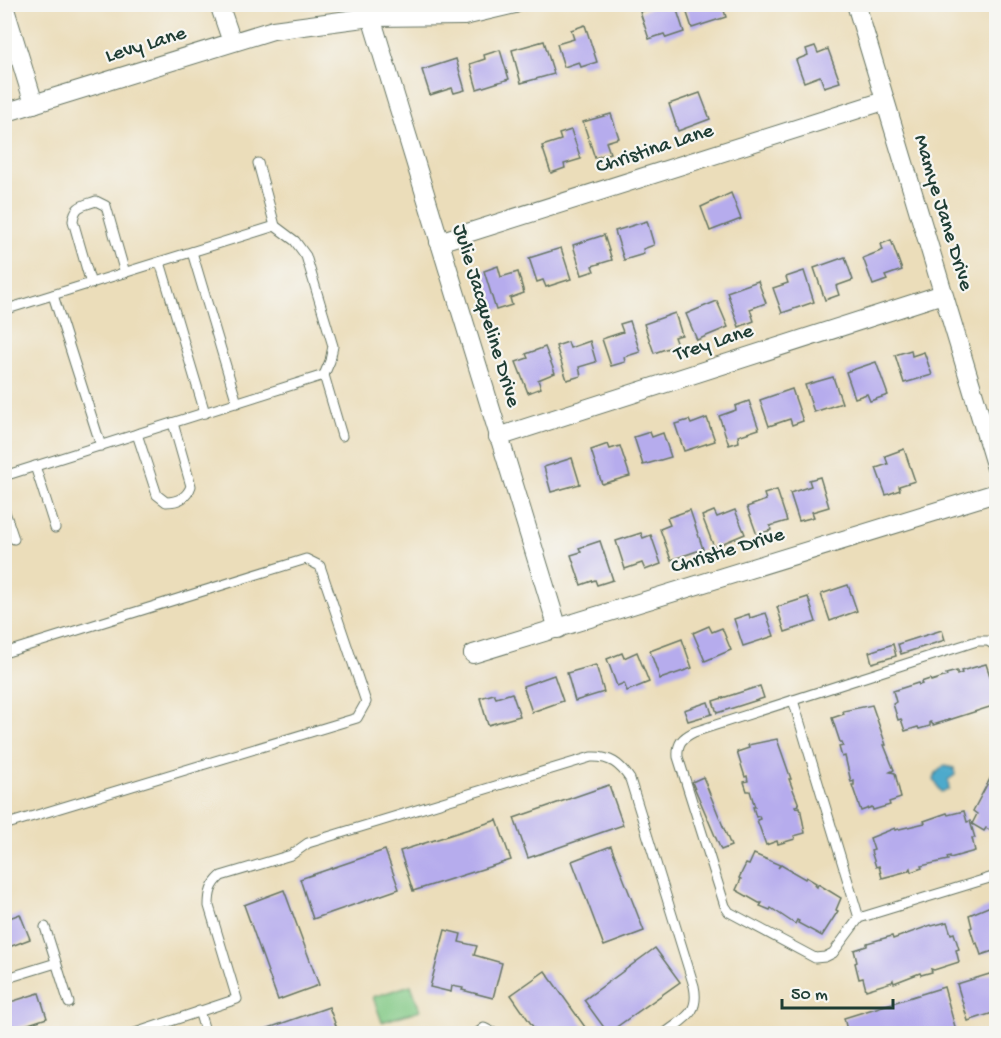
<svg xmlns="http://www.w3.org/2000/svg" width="1001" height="1038" font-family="'Gochi Hand',sans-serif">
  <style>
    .green { fill: #82c985; stroke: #50835c; stroke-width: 1.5 }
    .water { fill: #4eaacc; stroke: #367480; stroke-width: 1.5 }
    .building { fill: #b6aced }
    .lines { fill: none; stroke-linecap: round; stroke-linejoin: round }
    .lane-casing { stroke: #667563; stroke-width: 11 }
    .street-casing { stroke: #667563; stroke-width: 20 }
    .lane { stroke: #fff; stroke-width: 9 }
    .street { stroke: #fff; stroke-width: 18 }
    .labels { text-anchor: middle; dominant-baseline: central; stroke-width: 4.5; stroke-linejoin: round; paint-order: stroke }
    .street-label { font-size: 21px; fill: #1f3d34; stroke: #f6f6f2 }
  </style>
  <rect width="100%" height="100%" fill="#f6f6f2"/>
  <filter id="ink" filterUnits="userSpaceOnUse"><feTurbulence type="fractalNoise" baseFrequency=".0167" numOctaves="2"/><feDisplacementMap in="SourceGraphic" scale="12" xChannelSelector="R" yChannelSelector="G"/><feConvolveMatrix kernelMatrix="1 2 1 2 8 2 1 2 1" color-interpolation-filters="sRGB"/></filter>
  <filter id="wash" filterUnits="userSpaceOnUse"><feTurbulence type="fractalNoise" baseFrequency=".008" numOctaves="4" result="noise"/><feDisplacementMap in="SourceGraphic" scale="24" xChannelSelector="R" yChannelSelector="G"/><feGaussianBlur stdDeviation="1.35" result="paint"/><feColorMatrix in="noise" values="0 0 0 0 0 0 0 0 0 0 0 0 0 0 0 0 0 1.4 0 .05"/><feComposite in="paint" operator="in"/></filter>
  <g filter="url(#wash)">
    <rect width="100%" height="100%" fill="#ebddba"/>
    <!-- green -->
    <path class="green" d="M411,985L420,1010L382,1022L373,997Z"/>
    <!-- water -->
    <path class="water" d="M944,766L954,768L955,775L948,780L949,790L941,792L934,780L936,773Z"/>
    <g id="blocks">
      <!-- building -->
      <g class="building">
        <path d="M662,4H675L684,32L666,38L664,34L649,39L640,12Z"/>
        <path d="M684,4H722L726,17L692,28Z"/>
        <path d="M585,25L597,62L581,67L579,62L564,67L557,44L574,39L571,30Z"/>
        <path d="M544,41L554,74L521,83L512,50Z"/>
        <path d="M815,46L818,53L828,49L840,82L824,87L820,76L804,82L796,60L808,55L806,49Z"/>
        <path d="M500,50L509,79L477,89L470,64L485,59L484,55Z"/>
        <path d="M456,59L465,90L454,93L452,88L430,95L422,70Z"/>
        <path d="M700,93L710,119L678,131L669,104Z"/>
        <path d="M611,114L619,138L606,142L610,153L595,158L583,122Z"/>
        <path d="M571,130L581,159L564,164L565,168L551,173L542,146L561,140L559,134Z"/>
        <path d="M731,193L741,219L710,231L701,207Z"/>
        <path d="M647,221L654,245L643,249L644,254L624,260L615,231Z"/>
        <path d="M604,235L612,260L592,266L594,271L582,275L573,245Z"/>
        <path d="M891,240L902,270L885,276L887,280L873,285L863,258L883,250L881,244Z"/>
        <path d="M561,248L571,279L546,287L543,280L537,282L529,258Z"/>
        <path d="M845,257L853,280L836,286L839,295L825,300L814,268Z"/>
        <path d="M498,266L501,277L518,272L524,293L510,298L512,305L496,310L484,271Z"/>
        <path d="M804,271L814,302L782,313L773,288L788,283L786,277Z"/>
        <path d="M758,281L766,303L750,309L754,321L739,327L727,292Z"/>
        <path d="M717,301L728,327L697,340L686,314Z"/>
        <path d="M675,313L682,335L674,337L677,345L654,353L644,324Z"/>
        <path d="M630,321L640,352L624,357L625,362L611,366L602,339L623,332L620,324Z"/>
        <path d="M590,341L596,362L579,367L581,376L567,380L556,346L568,342L570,348Z"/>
        <path d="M545,347L555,373L538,380L541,388L528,393L516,362L528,358L526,354Z"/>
        <path d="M911,350L912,356L924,352L932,375L904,383L895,355Z"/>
        <path d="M876,362L888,395L870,401L867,394L855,398L846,372Z"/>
        <path d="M833,377L842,403L814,412L805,385Z"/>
        <path d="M792,389L803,421L792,425L790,419L769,426L760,400Z"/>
        <path d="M749,401L759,429L738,436L739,442L729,445L719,416L736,410L735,406Z"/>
        <path d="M707,418L715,441L684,451L675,424L689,420L691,424Z"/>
        <path d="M650,432L652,437L663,433L671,457L643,465L634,437Z"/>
        <path d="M608,444L610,449L620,446L630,476L602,484L591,450Z"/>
        <path d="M904,449L915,481L899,486L900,490L886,495L876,468L888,464L885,456Z"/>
        <path d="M572,458L580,484L551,492L544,467Z"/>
        <path d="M820,477L829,507L812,512L814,517L799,521L790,493L811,486L809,480Z"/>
        <path d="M777,490L787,521L770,526L771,530L757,535L747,507L766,500L764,494Z"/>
        <path d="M690,510L703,549L671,560L660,529L670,525L667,518Z"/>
        <path d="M735,510L745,534L714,547L702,516L714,511L717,517Z"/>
        <path d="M641,533L643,538L651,535L661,564L645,570L642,563L625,569L616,541Z"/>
        <path d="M600,541L613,580L597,585L595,580L581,585L571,555L581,552L579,548Z"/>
        <path d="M848,585L857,611L830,621L821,594Z"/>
        <path d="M808,597L816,622L785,632L777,607Z"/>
        <path d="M766,613L774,636L743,646L734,619L749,614L750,618Z"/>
        <path d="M709,626L712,632L722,628L731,650L705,661L693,633Z"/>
        <path d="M942,630L945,640L901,654L898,644Z"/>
        <path d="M682,639L692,668L660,679L650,651Z"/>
        <path d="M893,644L896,656L872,663L869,652Z"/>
        <path d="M637,652L649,682L627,691L624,683L617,686L607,659L622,653L624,658Z"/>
        <path d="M986,664L990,676H993L996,689L995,692L996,705L933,725L931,722H930V726L919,729L918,727L905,731L901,719L898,720L893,704L896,702L893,691L918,683L919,685L922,684L921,682L930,679L931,681L947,676L946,674L957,671V675L962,673L961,671Z"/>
        <path d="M596,665L604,692L575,701L567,673Z"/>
        <path d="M554,675L563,701L532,712L523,686Z"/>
        <path d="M760,686L764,698L717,713L713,701Z"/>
        <path d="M512,693L520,716L488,725L480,698L494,694L496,698Z"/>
        <path d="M708,702L712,714L688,721L684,710Z"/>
        <path d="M872,705L886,745H884L894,770L890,772L895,773L901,798L889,802L890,805L873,810L872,807L861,811L852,785H854V781L851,782L845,756L842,757L839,747L843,746L842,742H840L832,718L844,714L843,711Z"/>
        <path d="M777,739L791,779H789L799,805L795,806L796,808L800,807L805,833L794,836L795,839L778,844L777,841L766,845L757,820L760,819L759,816L756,817L753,807H755L750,791H747L744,782L748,781L747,776L745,777L737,752L749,748L748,745Z"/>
        <path d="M703,777L731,846L721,850L692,782Z"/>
        <path d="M991,777L996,781L995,833L986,828L984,831L972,824L977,814L973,811Z"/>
        <path d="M609,785L623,825L528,858L514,818Z"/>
        <path d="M964,811L967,822L970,821L975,838H972L975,851L950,858V856L947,857L948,860L921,866L922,868L911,872L910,868L908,871L882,878L879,866L876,867L871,851L874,850L870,838L895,828V830L925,823L924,821L947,813L948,815Z"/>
        <path d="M497,820L511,860L413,891L400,851Z"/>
        <path d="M611,846L644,931L604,946L572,861Z"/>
        <path d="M385,850L399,889L313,919L300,879Z"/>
        <path d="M754,854L780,865L778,868L781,865L805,879L806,877L816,883L815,885L817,887L818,884L841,898L836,910L838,911L822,936L798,923L799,921L797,920L795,924L771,908L770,910L760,906L762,903H759L736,890L741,879L739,878L746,864L749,865Z"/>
        <path d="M284,890L319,985L278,1000L244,905Z"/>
        <path d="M993,905H996V950L981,955L977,943L975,944L970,928L972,927L969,915Z"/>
        <path d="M20,914L30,939L4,949V920Z"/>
        <path d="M947,922L951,934L954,933L959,949L956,950L959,962L934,970L931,969L932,972L921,975L920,973L894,983L893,980L892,982L866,990L863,978L859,979L855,963L857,962L854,950L867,946V943L892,936L893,939L931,925L932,926Z"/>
        <path d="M445,930L461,934L459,942L477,946L474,955L502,963L493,998L462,990L463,988L452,986L451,992L430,987Z"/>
        <path d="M655,948L680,982L608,1033L584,1000Z"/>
        <path d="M545,971L590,1034H538L511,995Z"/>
        <path d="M996,972V1012L968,1021L957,984Z"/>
        <path d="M944,987L957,1034H848L844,1018Z"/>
        <path d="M39,993L47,1018L4,1032V1004Z"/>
        <path d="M329,1007L339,1034H254V1033Z"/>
      </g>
    </g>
  </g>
  <g filter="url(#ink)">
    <use href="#blocks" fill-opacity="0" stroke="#667563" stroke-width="1.5"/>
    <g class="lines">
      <!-- lane casing -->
      <g class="lane-casing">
        <g id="lane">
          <path d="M258,163L275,226"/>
          <path d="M192,252L237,403"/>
          <path d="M160,262L205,413"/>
          <path d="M91,284L73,221C75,205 82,206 96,201L106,206L125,273"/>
          <path d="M53,295L101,446"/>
          <path d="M4,310L275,226L295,241L306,256L333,346L330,361L324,375L4,476"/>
          <path d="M324,375L342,436"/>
          <path d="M137,434L157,495L166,502C178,502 187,498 191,486L173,423"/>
          <path d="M35,466L55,528"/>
          <path d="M4,509L14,539"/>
          <path d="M996,646L988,641H977L694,732C682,738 677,743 678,757L725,906L729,912L815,958L825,957L833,953L859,918L996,876"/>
          <path d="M4,653L306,559L320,566L366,702L357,718L4,825"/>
          <path d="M793,700L859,918"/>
          <path d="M45,927L69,1003"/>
          <path d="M4,979L56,963"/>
          <path d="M199,1011L206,1034"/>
          <path d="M132,1034L237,999L209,906C209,893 211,885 221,876L291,855L308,843L591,757C610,756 620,764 630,779L694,986C700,1014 684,1018 664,1034"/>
          <path d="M476,1034L484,1028L496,1034"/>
        </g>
      </g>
      <!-- street casing -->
      <g class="street-casing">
        <g id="street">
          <path d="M219,4L232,42"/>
          <path d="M856,4L996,468"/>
          <path d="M4,6L34,104"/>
          <path d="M371,17L558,629"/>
          <path d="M4,113L273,30L371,17L464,16L515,4"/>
          <path d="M439,242L884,101"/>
          <path d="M498,437L943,294"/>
          <path d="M473,654L996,493"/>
        </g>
      </g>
      <!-- lane -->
      <use href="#lane" class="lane"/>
      <!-- street -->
      <use href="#street" class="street"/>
    </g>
  </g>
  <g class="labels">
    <!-- street labels -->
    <g class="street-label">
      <text transform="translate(146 46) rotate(-17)">Levy Lane</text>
      <text transform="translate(655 150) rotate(-18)">Christina Lane</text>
      <text transform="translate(942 213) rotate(73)">Mamye Jane Drive</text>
      <text transform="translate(485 316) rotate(73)">Julie Jacqueline Drive</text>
      <text transform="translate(714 344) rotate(-18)">Trey Lane</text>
      <text transform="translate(728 552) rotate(-17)">Christie Drive</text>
    </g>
  </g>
  <!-- margin -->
  <rect width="1001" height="1038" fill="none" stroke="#f6f6f2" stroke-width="24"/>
  <!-- scale -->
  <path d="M782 999v9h111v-9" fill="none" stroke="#1f3d34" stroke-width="3"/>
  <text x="791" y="999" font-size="18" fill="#1f3d34" stroke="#f6f6f2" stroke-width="4.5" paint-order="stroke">50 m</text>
</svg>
